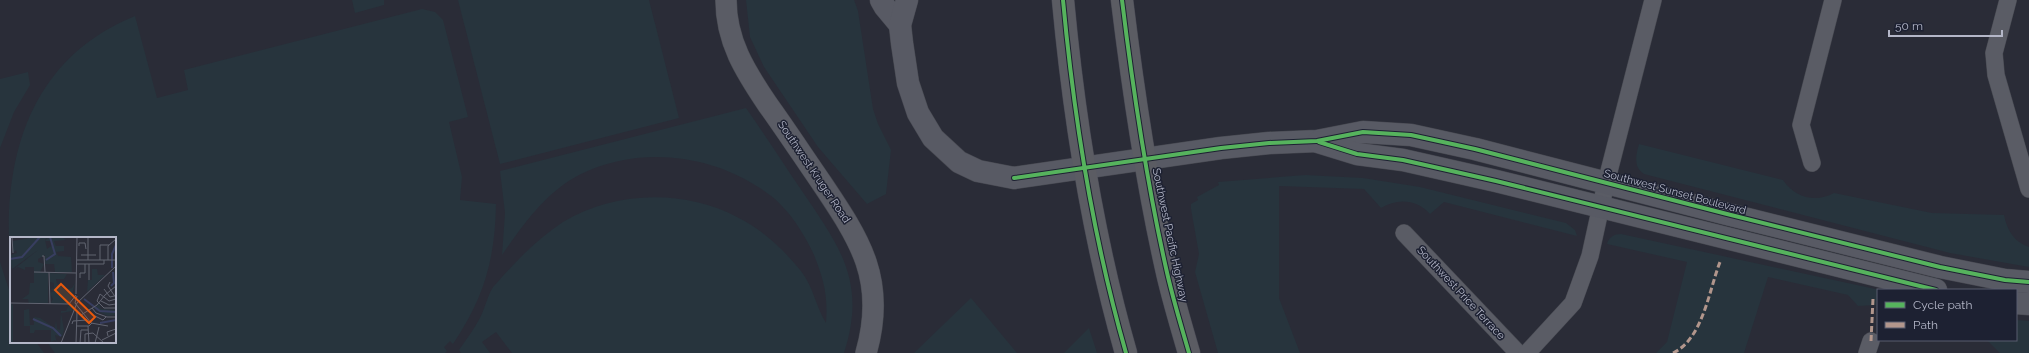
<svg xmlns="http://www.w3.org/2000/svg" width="2029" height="353" font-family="Raleway,sans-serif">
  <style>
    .green { fill: #27343d }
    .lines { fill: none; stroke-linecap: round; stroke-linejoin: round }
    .minor-casing { stroke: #464850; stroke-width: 18 }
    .tertiary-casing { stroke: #464850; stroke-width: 22 }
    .secondary-casing { stroke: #464850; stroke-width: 23 }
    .trunk-casing { stroke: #474853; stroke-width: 23 }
    .minor { stroke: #5a5c65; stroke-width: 17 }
    .tertiary { stroke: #5a5c65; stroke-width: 21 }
    .secondary { stroke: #585a64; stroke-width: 22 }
    .trunk { stroke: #5b5c63; stroke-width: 22 }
    .quiet { stroke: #b2968c; stroke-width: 3; stroke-dasharray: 6 3; stroke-linecap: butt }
    .cycleway-casing { stroke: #1d2132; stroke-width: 6 }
    .cycleway { stroke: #56b35d; stroke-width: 4 }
    .labels { text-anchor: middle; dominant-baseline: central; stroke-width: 3; stroke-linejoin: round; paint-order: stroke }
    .street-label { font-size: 11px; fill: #b4b7c8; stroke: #1d2132 }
    .inset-river { fill: none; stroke: #383e60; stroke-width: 2 }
    .inset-road { fill: none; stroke: #616471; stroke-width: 1 }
    .view { fill: #e8590c; fill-opacity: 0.15; stroke: #e8590c; stroke-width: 2 }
    .inset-edge { fill: none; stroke: #b4b7c8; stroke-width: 2 }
  </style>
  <rect width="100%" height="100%" fill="#2a2c37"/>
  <!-- green -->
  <g class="green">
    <path d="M352,0H384V5L355,13Z"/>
    <path d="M458,0H649L679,118L500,164Z"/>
    <path d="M746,0H854L858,11L873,109L878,124L891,150L886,194L867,204L818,147L764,67L750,37Z"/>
    <path d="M422,9L435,12L443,20L468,117L449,122L462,177L460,200L496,204C495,260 484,298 453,344L450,341L444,347L447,351L445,353H55L47,342H115V238H11V270C0,160 29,59 135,16L157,98L188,90L184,70Z"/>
    <path d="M28,72L30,85L14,112L0,148V79Z"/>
    <path d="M746,108C765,135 783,163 802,191C840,247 867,282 844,353H512L496,332L482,342L490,353H461L459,350C466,340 474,329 480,318C485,309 489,290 495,285C515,262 537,239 563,222C614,191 684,189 737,217C762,229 784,250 801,271C813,286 816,307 826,323C828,296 824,280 814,255C806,238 795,219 781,205C775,198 767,193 760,188C707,153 636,146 579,175C545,193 523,225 502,255L505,213L500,171Z"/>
    <path d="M1639,144L1783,180C1795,198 1816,203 1834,193L1932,213L2004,215C2007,230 2014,242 2029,247V267L1950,253L1644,174C1633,167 1636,155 1639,144Z"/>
    <path d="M1305,175L1363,178L1420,187L1566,223L1575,230L1577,236L1444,202L1430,214C1417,199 1397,198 1381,208L1364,189L1279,186V298L1300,353H1218L1195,272L1199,254L1191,209V204L1198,200L1197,197L1219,185L1218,182Z"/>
    <path d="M1621,234L1880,290H1878L1876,305L1858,306L1848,295L1768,277L1744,353H1656L1667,342L1687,262L1607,244C1609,237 1614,234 1621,234Z"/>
    <path d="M0,262L11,296V342H36L44,353H0Z"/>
    <path d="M971,298L1017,353H914Z"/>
    <path d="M2016,320L2029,321V353H2000L1987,340H2016Z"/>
    <path d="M1089,328L1097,353H1064Z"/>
  </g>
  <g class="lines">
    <!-- minor casing -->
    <g class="minor-casing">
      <g id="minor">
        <path d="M2008,0L1994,53L1996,75L2029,189"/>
        <path d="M1812,163L1801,125L1833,0"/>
        <path d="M1404,233L1518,353"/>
        <path d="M1527,353L1573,303L1590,256L1606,183L1653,0"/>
        <path d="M1867,353L1871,341"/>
      </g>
    </g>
    <!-- tertiary casing -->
    <g class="tertiary-casing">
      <path id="tertiary" d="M726,0C726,41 745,71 768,105C786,130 803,156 821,182C860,240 887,280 866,353"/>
    </g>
    <!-- secondary casing -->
    <g class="secondary-casing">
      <g id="secondary">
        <path d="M881,0L885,7L900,25"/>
        <path d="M907,0L900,25L902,43L908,83L918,113L933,138L959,162L978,171L1014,178L1221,148L1269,143L1317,141L1363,132L1411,135L1475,149L1727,214L1940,267L2005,280L2029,282"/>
        <path d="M1318,142L1357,154L1403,160L1496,181L1936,290"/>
        <path d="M2016,303L2029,304"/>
      </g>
    </g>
    <!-- trunk casing -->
    <g class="trunk-casing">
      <g id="trunk">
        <path d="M1063,0C1074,119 1093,238 1126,353"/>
        <path d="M1122,0C1133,90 1146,179 1166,268C1172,296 1181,325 1189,353"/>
      </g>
    </g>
    <!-- minor -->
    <use href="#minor" class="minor"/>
    <!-- tertiary -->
    <use href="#tertiary" class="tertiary"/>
    <!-- secondary -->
    <use href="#secondary" class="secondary"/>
    <!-- trunk -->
    <use href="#trunk" class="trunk"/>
    <!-- quiet -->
    <g class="quiet">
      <path d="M1871,341L1873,299"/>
      <path d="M1673,353C1703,339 1709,290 1720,262"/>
    </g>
    <!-- cycleway casing -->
    <g class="cycleway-casing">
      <g id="cycleway">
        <path d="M1063,0C1074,119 1093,238 1126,353"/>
        <path d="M1122,0C1133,90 1146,179 1166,268C1172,296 1181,325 1189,353"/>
        <path d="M1319,142L1357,154L1403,160L1496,181L1936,290"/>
        <path d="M1014,178L1221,148L1269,143L1317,141L1363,132L1411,135L1475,149L1727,214L1940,267L2005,280L2029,282"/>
      </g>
    </g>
    <!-- cycleway -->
    <use href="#cycleway" class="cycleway"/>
  </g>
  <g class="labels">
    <!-- street labels -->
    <g class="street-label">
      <text transform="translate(814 172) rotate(56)">Southwest Kruger Road</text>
      <text transform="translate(1675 192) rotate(15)">Southwest Sunset Boulevard</text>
      <text transform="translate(1170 235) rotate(78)">Southwest Pacific Highway</text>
      <text transform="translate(1461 293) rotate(47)">Southwest Price Terrace</text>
    </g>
  </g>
  <!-- overview -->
  <g transform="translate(10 237)">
    <rect width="106" height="106" fill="#2a2c37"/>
    <path d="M25,0H37L35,3L37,12L43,8L41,4H35L38,0H52L56,3L44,4L46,9H54V14L46,15L48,19L61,20L62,35H45L44,27H35V18L28,22V25L34,27L30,35L38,36V67H19L18,62H12L19,57L20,46H24V30H15V33L8,30L3,33L28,13L2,32L0,25V15L1,18L7,16L6,13L3,16V4ZM82,32H87L88,38H95L77,55L78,43H82ZM40,36L57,37L54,42H46L47,47L56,53L62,51L65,46L60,66L40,67L43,62L40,56L44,54L40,52L44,51V46L40,45ZM0,66L3,68V106H0ZM89,67L91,72L106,73V78L98,79L87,74L84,71ZM59,68L64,70L62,74L51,76L54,93L52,100L45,98L47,106L45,103L41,105V93H25L24,96H20V89H14V73L19,72L20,88H24V80L30,81L45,91L46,83L47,92L50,93L51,74H56Z" fill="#27343d"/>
    <path class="inset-river" d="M0,22L12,20L30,0M36,23L45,17L40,0M102,31V17L106,8M101,49L104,46L103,35M74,62L90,74L106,75M23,82L43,91L51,99M90,86L106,83"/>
    <path class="inset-road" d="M2,0L3,16M78,0V23M69,9V6H75L76,12M71,18H86M32,19H34L35,35M67,23H106M90,23V8H99M98,23V9L106,2M67,27H94V23M79,27V43M24,35L66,36M39,35L40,67M70,41V36H75V27M100,45L98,49L106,61M94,52L100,60L104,59M66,57L67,0M67,59L65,66L81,86L98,89M106,62L99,64L90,57L87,64L94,71H106M91,64L99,68L106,67M0,66L59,67L66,58M82,71L86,76L97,80H106M71,78L87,68L95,58L106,49M85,79L93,83L96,80M62,87L63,84L77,83M66,89H79L82,86M78,89L79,106M98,99L97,95L106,92M92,103L106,96M51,106L67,66L106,29M66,106L67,75M70,106L71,93H78M75,106V97L83,96L94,106M85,106L89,90"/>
    <path class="view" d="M51,47L85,80L79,86L45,53Z"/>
    <rect width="106" height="106" class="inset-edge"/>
  </g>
  <!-- legend -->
  <rect x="1877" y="289" width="140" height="52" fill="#1d2132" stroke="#595d6e"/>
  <rect x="1885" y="302" width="20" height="6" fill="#56b35d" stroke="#595d6e"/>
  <text x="1913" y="309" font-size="12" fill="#b4b7c8">Cycle path</text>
  <rect x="1885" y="322" width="20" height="6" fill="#b2968c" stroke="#595d6e"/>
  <text x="1913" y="329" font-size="12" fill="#b4b7c8">Path</text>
  <!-- scale -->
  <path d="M1889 30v6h113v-6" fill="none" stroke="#b4b7c8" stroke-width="2"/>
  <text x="1895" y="30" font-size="12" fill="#b4b7c8" stroke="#1d2132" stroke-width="3" paint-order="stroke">50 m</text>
</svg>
